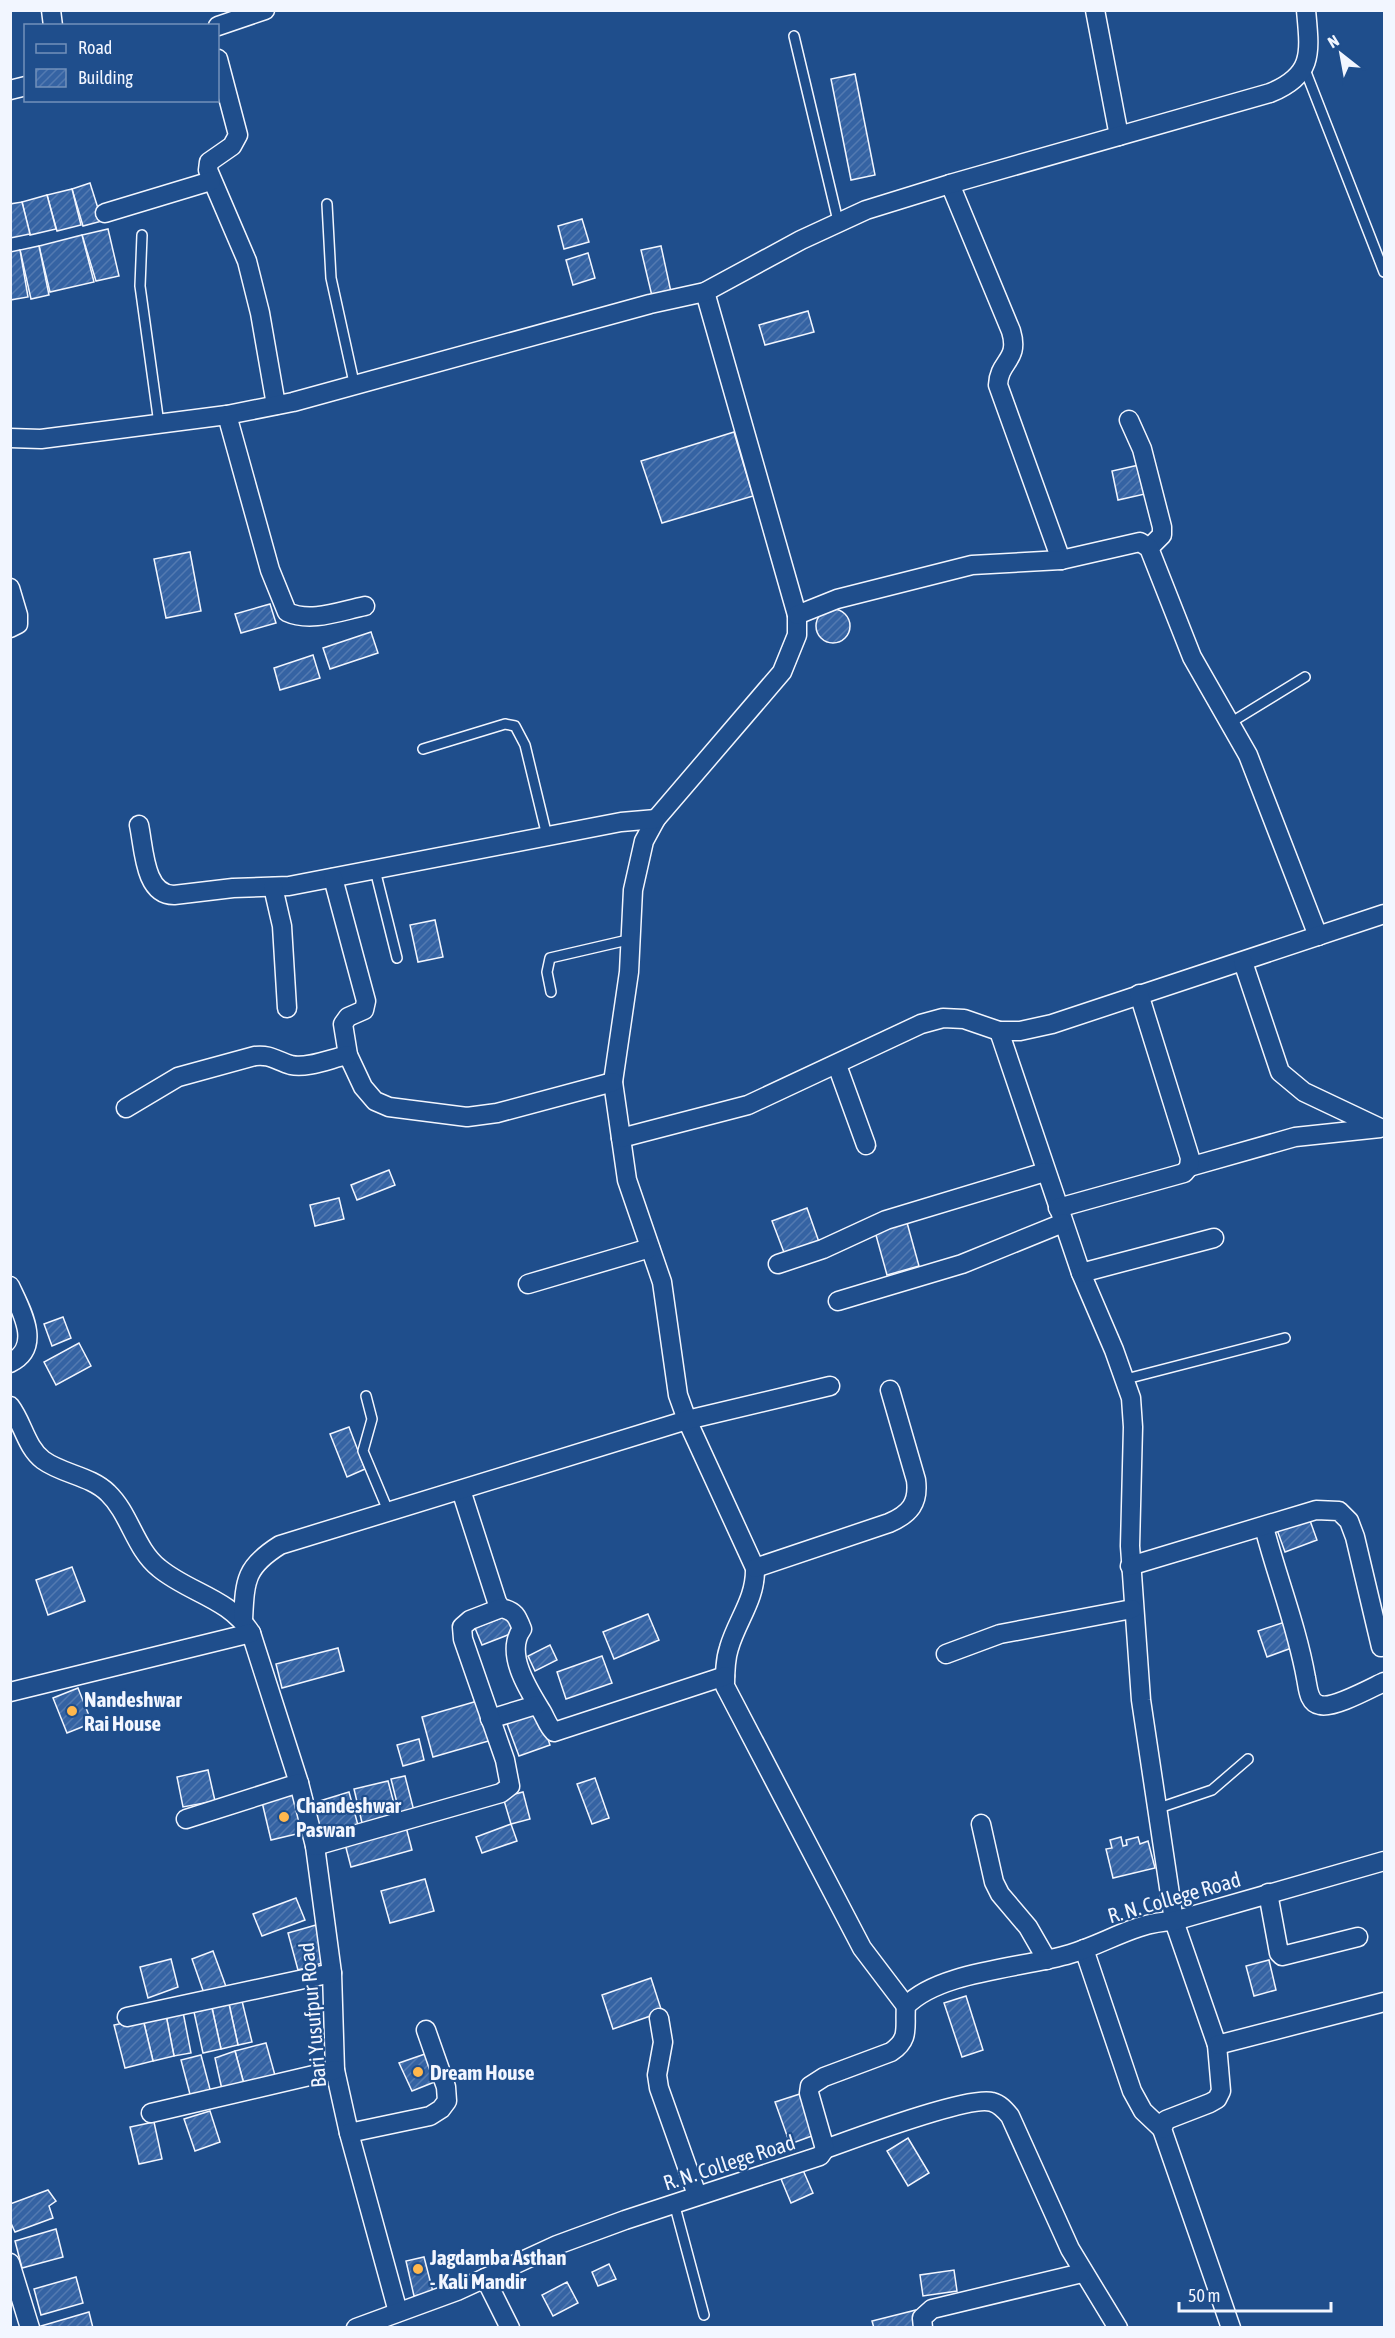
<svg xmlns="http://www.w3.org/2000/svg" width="1395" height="2338" font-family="'Asap Condensed',sans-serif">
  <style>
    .building { fill: url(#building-hatch); stroke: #f2f6ff; stroke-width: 1.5 }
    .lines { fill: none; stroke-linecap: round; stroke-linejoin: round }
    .service-casing { stroke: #f2f6ff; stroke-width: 12 }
    .minor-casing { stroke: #f2f6ff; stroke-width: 21 }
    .service { stroke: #1f4e8c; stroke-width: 9 }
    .minor { stroke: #1f4e8c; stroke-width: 18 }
    .poi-dot { fill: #ffb74d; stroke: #1f4e8c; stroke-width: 2 }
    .labels { text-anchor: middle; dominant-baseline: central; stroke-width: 4.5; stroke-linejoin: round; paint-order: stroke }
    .poi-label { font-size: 21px; font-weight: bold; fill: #f2f6ff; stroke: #1f4e8c; text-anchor: start }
    .street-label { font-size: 21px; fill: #f2f6ff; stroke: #1f4e8c }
  </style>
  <defs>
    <pattern id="building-hatch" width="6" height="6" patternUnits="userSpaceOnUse" patternTransform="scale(1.5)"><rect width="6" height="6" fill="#3563a3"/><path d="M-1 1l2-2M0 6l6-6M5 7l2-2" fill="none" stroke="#537ab1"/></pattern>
  </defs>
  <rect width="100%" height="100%" fill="#1f4e8c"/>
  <!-- building -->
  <g class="building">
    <path d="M855,74L875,175L851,180L831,79Z"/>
    <path d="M90,183L102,221L83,226L72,189Z"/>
    <path d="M72,189L81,225L57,231L47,195Z"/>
    <path d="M47,195L56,229L30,235L22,202Z"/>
    <path d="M22,202L30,234L10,238V204Z"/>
    <path d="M582,219L589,242L564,249L558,226Z"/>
    <path d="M108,229L119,276L96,281L82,235Z"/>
    <path d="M82,235L94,282L50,292L39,246Z"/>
    <path d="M39,246L49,295L31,299L20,250Z"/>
    <path d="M661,246L671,292L652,296L641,250Z"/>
    <path d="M20,250L28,297L10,300V252Z"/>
    <path d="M588,253L595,278L573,285L566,260Z"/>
    <path d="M808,311L814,332L765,345L759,325Z"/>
    <path d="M734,432L753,496L662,523L641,461Z"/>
    <path d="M1139,465L1145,494L1118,500L1112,471Z"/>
    <path d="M190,552L201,611L166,618L154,559Z"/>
    <path d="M270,604L276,623L241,633L235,614Z"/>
    <circle cx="833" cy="626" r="17"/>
    <path d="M371,632L378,653L330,669L323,648Z"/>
    <path d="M313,655L320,678L280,690L274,668Z"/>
    <path d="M435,920L443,957L418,962L410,925Z"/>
    <path d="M389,1170L395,1185L357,1200L351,1185Z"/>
    <path d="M339,1198L344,1219L315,1226L310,1205Z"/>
    <path d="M807,1208L819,1242L785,1255L772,1221Z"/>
    <path d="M906,1219L919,1266L887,1275L874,1228Z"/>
    <path d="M63,1317L71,1338L52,1346L44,1324Z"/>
    <path d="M79,1343L91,1366L56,1385L44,1362Z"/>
    <path d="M349,1427L365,1469L347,1477L330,1434Z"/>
    <path d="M1308,1515L1317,1540L1285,1552L1276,1527Z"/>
    <path d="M72,1567L85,1601L48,1615L36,1580Z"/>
    <path d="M512,1614L518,1631L482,1645L475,1628Z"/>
    <path d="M648,1614L659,1640L614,1659L603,1632Z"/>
    <path d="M1288,1621L1297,1646L1267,1657L1258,1631Z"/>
    <path d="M550,1645L557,1660L535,1671L528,1656Z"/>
    <path d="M338,1648L344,1671L282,1688L276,1664Z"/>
    <path d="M602,1656L612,1683L566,1699L557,1672Z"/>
    <path d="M78,1688L92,1723L67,1733L53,1698Z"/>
    <path d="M481,1700L492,1740L433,1757L422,1717Z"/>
    <path d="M538,1710L550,1745L519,1756L506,1721Z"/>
    <path d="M419,1739L424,1760L403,1766L397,1745Z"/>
    <path d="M208,1770L215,1801L183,1807L177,1777Z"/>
    <path d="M405,1776L414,1811L400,1815L391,1779Z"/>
    <path d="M595,1778L609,1818L592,1824L577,1784Z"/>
    <path d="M388,1781L398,1819L363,1827L354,1789Z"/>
    <path d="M349,1792L359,1829L323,1839L313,1803Z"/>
    <path d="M523,1792L530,1819L511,1824L503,1797Z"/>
    <path d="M297,1794L305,1832L271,1840L262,1802Z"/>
    <path d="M511,1824L517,1841L482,1853L476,1837Z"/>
    <path d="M406,1827L412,1850L351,1867L345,1844Z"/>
    <path d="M1121,1837L1123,1846L1127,1845L1126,1840L1138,1837L1140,1844L1148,1841L1155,1868L1113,1878L1106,1849L1112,1848L1110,1840Z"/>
    <path d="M425,1879L434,1911L390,1923L381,1891Z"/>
    <path d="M296,1898L305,1920L262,1936L253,1914Z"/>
    <path d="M316,1925L326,1962L298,1970L288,1933Z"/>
    <path d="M213,1951L228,1992L206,1999L192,1959Z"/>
    <path d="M171,1959L178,1987L148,1998L140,1967Z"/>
    <path d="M1269,1960L1276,1990L1254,1996L1246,1966Z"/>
    <path d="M651,1978L662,2012L613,2029L602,1995Z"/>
    <path d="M966,1996L983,2050L962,2057L944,2003Z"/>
    <path d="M242,2001L252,2042L238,2045L229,2004Z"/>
    <path d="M229,2004L238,2045L221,2049L212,2008Z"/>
    <path d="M212,2008L221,2049L203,2053L194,2012Z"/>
    <path d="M183,2012L191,2053L174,2056L166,2015Z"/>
    <path d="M166,2015L174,2056L153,2061L143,2019Z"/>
    <path d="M143,2019L153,2061L125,2068L114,2025Z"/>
    <path d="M266,2043L276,2079L245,2088L235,2051Z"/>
    <path d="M235,2051L245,2088L223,2094L215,2058Z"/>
    <path d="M425,2054L437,2081L412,2091L399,2063Z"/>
    <path d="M201,2055L211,2093L191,2098L181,2060Z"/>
    <path d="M806,2092L820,2133L790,2144L775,2102Z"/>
    <path d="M210,2111L220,2142L195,2151L184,2119Z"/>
    <path d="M154,2122L162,2159L139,2164L130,2127Z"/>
    <path d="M908,2138L929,2173L908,2186L887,2151Z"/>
    <path d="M803,2170L813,2193L791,2203L781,2179Z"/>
    <path d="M48,2190L56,2201L49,2206L53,2218L15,2232L10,2221V2204Z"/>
    <path d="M56,2229L63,2257L22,2268L15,2241Z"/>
    <path d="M424,2257L433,2292L414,2296L406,2261Z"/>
    <path d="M609,2264L616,2279L598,2286L592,2272Z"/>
    <path d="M954,2270L957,2291L923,2296L920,2275Z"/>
    <path d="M76,2277L83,2303L41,2315L34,2289Z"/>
    <path d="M567,2282L578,2303L553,2316L542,2295Z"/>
    <path d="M916,2310L921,2328H874L872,2321Z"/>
    <path d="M89,2312L93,2328H42L41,2326Z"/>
  </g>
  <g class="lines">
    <!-- service casing -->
    <g class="service-casing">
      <g id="service">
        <path d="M794,36L838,221"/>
        <path d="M1304,67L1384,272"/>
        <path d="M327,204L331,278L355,387"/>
        <path d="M142,235L140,286L159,424"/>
        <path d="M1230,723L1305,677"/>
        <path d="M423,749L505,724L515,726L525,745L547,836"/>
        <path d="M375,870L397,958"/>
        <path d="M551,992L547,972L550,958L632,939"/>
        <path d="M1126,1379L1285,1338"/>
        <path d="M366,1396L372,1419L363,1451L389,1513"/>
        <path d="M1156,1809L1212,1790L1248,1759"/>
        <path d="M674,2203L704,2315"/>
      </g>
    </g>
    <!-- minor casing -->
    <g class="minor-casing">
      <g id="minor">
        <path d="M51,10L53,26"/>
        <path d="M1095,10L1119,136"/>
        <path d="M218,26L265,10"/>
        <path d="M218,59L238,135L232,146L209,162L208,170L247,261L260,313L276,405"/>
        <path d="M10,90L26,86"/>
        <path d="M950,184L1011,331C1020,361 999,360 998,385L1061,560"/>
        <path d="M105,213L211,181"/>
        <path d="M705,292L797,615V635L782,672L656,819L644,841L633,890L629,972L613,1082L627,1180L662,1282L678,1395L687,1420L755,1568C756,1599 737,1620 729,1648C725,1660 725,1673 725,1686L862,1948L906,2006"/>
        <path d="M227,415L270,570L287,612C311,623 340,611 365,606"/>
        <path d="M1129,420L1142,449L1162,527V535L1149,548"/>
        <path d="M10,438L41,439L227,415L293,402L650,304L705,292L801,240L866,210L950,184L1270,93C1314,75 1310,53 1306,10"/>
        <path d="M10,588L18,615V624L10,628"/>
        <path d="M797,615L837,599L972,565L1061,560L1140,542L1149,548L1192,657L1248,755L1318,936"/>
        <path d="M139,825C144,848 144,895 174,895L233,888L289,886L621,822L656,819"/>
        <path d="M333,878L366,1001L364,1010L348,1017L343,1024L348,1055L363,1087L375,1101L389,1107L467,1117L497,1113L613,1082"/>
        <path d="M273,887L282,926L287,1008"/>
        <path d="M999,1031L1081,1273L1114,1350L1131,1398L1133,1427L1130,1546L1141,1700L1174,1921L1217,2045L1221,2091L1217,2099L1210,2103L1166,2120L1162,2129L1231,2328"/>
        <path d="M837,1065L866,1145"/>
        <path d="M126,1108L178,1077L255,1056C270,1054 277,1061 291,1065C307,1069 332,1058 348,1055"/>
        <path d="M621,1138L748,1105L921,1024L943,1018L964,1019L999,1031H1020L1052,1024L1384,914"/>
        <path d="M1189,1167L1295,1137L1380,1128L1304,1092L1280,1072L1243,962"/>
        <path d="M1058,1208L1184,1173L1189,1167L1190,1158L1139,994"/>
        <path d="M778,1264L823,1249L886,1220L1045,1172"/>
        <path d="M1081,1273L1214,1238"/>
        <path d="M528,1284L650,1248"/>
        <path d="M10,1286C21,1310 43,1347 10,1363"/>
        <path d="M838,1301L962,1264L1063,1223"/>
        <path d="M10,1406C23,1423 26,1447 43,1460C62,1474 91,1476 108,1493C130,1514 135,1549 159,1568C189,1593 229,1598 251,1633L299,1783L315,1846L332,1973L335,2070L349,2133L398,2312"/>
        <path d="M461,1490L497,1602L501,1608C515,1611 517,1616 522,1629C504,1653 529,1691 542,1712C546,1719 548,1726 554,1732L725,1676"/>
        <path d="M1264,1527C1277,1577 1297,1627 1306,1678C1308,1687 1308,1703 1320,1705C1333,1709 1371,1688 1384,1682"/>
        <path d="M1130,1566L1316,1510L1339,1511L1349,1521L1355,1537L1381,1647"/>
        <path d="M755,1568L889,1523C910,1514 919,1503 916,1480L890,1390"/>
        <path d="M243,1620C245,1580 245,1567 280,1545L687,1420L830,1386"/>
        <path d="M946,1654L1000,1634L1132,1609"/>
        <path d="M10,1692L251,1633"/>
        <path d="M490,1719L536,1705"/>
        <path d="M186,1819L299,1783"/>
        <path d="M981,1824L994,1882L1000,1894L1028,1927L1047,1960"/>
        <path d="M315,1846L501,1793L510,1786L505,1760L463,1639L462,1627L470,1620L501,1608"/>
        <path d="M1268,1893L1279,1953L1282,1956L1358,1937"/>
        <path d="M1084,1949L1132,2091L1143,2111L1162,2129"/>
        <path d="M127,2017L332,1973"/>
        <path d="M659,2018L663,2042L657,2075L659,2088L697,2195"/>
        <path d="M1217,2045L1384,2002"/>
        <path d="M151,2113L335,2070"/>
        <path d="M349,2133L430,2116L441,2109L447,2101L446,2087L426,2030"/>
        <path d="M825,2149C853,2139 970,2095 992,2102C1000,2104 1005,2110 1010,2116L1070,2249L1118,2328"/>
        <path d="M10,2263L30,2328"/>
        <path d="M485,2278L510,2328"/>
        <path d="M356,2328L457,2291L557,2245L625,2220L820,2156L825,2149L809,2093L810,2086L824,2077L891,2052C911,2039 904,2026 906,2006C939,1971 1024,1968 1070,1954C1107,1943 1135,1922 1174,1921L1384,1861"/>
        <path d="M923,2328L922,2318L932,2309L1082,2273"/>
      </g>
    </g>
    <!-- service -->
    <use href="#service" class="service"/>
    <!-- minor -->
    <use href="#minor" class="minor"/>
  </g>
  <!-- markers -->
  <g class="poi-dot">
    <circle cx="72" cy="1711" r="6"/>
    <circle cx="284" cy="1817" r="6"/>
    <circle cx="418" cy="2072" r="6"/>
    <circle cx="418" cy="2269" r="6"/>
  </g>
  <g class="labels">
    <!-- poi labels -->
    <g class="poi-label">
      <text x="84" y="1699">Nandeshwar<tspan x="84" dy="24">Rai House</tspan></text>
      <text x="296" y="1805">Chandeshwar<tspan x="296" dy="24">Paswan</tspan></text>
      <text x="430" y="2072">Dream House</text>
      <text x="430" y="2257">Jagdamba Asthan<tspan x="430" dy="24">- Kali Mandir</tspan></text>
    </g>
    <!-- street labels -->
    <g class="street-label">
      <text transform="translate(1174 1897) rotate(-16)">R. N. College Road</text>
      <text transform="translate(312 2015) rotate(-95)">Bari Yusufpur Road</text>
      <text transform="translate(729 2162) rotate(-18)">R. N. College Road</text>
    </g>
  </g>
  <!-- border -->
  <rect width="1395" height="2338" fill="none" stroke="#f2f6ff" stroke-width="24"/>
  <!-- legend -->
  <rect x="24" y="24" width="195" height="78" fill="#1f4e8c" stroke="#7391ba" stroke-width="1.5"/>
  <rect x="36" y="44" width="30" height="9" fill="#1f4e8c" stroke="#7391ba" stroke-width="1.5"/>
  <text x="78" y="54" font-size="18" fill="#f2f6ff">Road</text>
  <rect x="36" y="69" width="30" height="18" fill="url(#building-hatch)" stroke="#7391ba" stroke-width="1.5"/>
  <text x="78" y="84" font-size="18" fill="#f2f6ff">Building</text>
  <!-- north arrow -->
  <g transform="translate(1341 54) rotate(329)" stroke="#1f4e8c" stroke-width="4.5" paint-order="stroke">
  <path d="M0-4.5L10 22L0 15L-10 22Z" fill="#f2f6ff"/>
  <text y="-9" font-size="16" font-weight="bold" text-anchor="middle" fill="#f2f6ff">N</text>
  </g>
  <!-- scale -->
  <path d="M1179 2302v9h152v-9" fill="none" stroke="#f2f6ff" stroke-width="3"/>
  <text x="1188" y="2302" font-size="18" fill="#f2f6ff" stroke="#1f4e8c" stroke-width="4.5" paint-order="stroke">50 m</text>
</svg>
